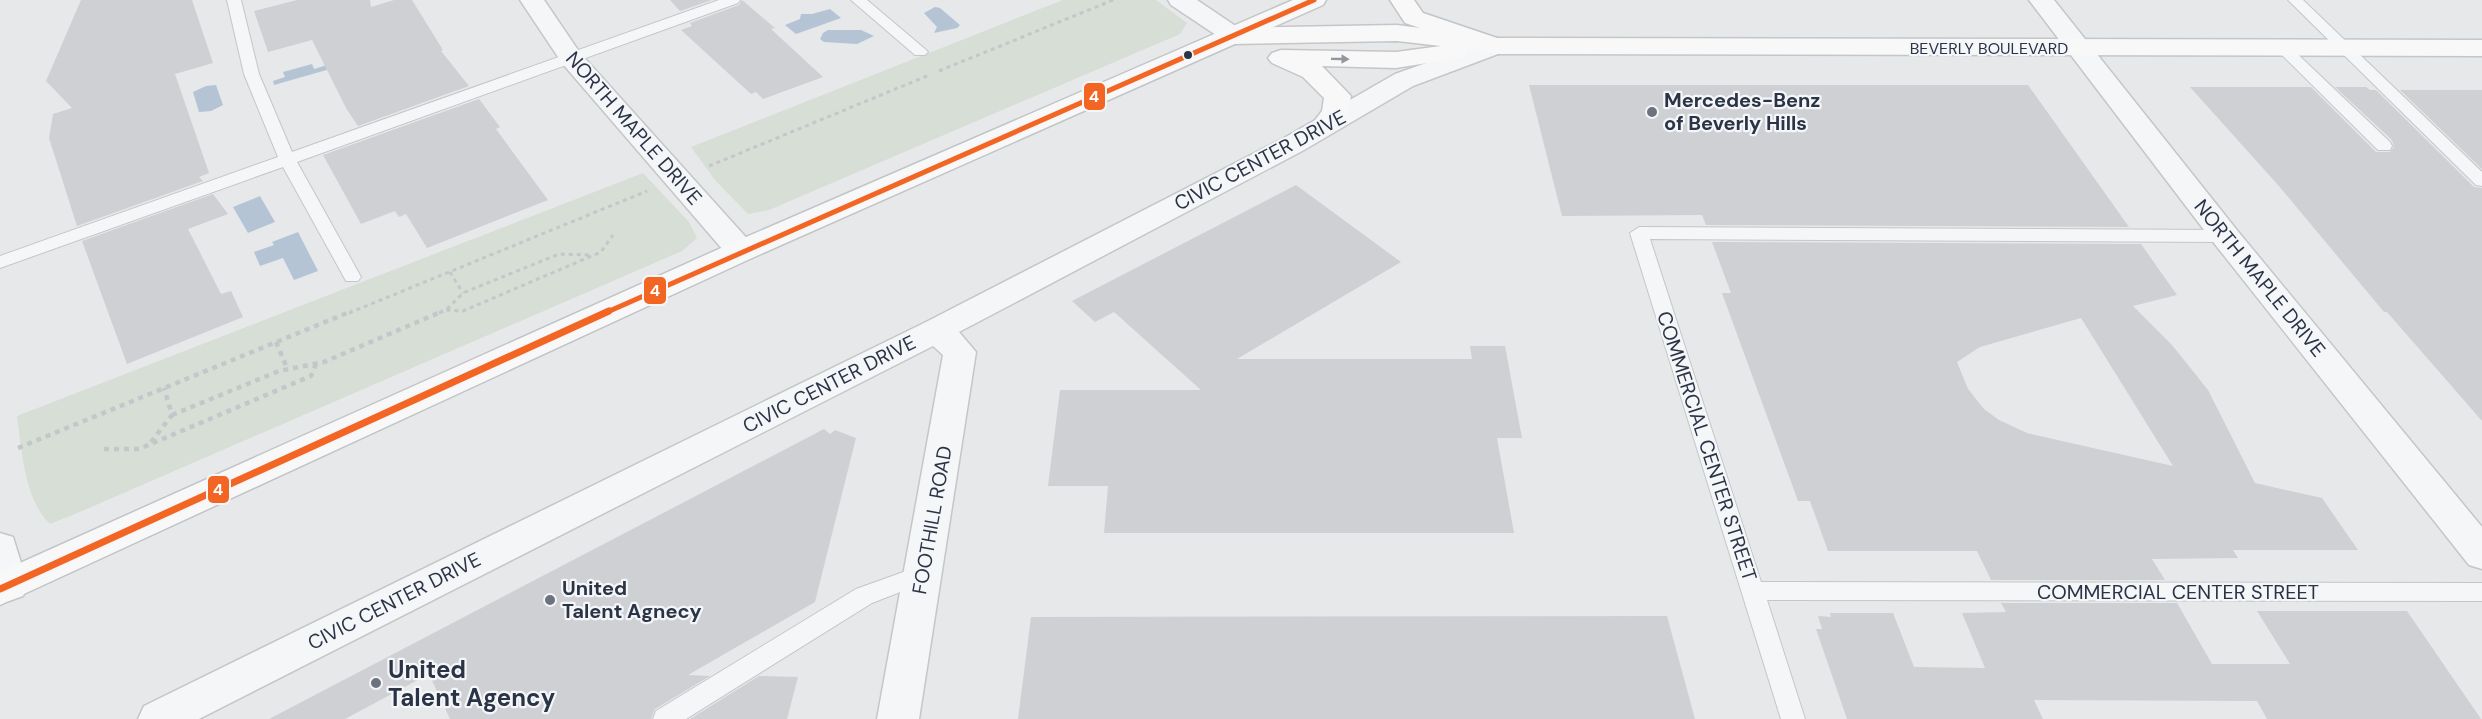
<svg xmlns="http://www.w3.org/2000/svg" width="2482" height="719" font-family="'DM Sans',sans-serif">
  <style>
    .green { fill: #d6ded6 }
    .water { fill: #b4c4d5 }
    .building { fill: #ced0d3; fill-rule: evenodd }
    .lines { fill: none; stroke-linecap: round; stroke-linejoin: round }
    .service-casing { stroke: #c4c6c8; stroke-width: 2 }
    .minor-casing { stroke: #c4c6c8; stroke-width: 3 }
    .secondary-casing { stroke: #c4c6c8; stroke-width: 3 }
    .primary-casing { stroke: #c2c5c8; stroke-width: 3 }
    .path-far1 { stroke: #c5c6ca; stroke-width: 3; stroke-dasharray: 4 4; stroke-linecap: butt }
    .path { stroke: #c5c6ca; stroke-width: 4.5; stroke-dasharray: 5 5; stroke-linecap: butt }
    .service { fill: #f5f6f7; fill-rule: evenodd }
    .minor { fill: #f5f6f7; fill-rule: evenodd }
    .secondary { fill: #f8f8f8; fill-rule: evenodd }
    .primary { fill: #f8f8f8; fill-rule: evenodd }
    .bus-1-far1-casing { stroke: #f4f6f9; stroke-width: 9 }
    .bus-1-casing { stroke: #f4f6f9; stroke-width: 11 }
    .bus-1-far1 { stroke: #f26522; stroke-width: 5 }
    .bus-1 { stroke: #f26522; stroke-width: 7 }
    .oneway { fill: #92969e }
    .bus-dot { fill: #2b3445; stroke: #f4f6f9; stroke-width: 2 }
    .poi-dot { fill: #6c737f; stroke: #f4f6f9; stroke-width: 2 }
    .labels { text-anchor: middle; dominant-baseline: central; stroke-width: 4.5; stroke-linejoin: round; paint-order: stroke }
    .far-street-label { font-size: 16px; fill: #2b3445; stroke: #f4f6f9 }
    .poi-label { font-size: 20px; font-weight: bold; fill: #2b3445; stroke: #f4f6f9; text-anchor: start }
    .street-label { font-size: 20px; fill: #2b3445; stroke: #f4f6f9 }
    .near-poi-label { font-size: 24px; font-weight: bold; fill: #2b3445; stroke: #f4f6f9; text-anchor: start }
    .line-badge { stroke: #f4f6f9; stroke-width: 2 }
    .badge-label { font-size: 16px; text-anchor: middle; font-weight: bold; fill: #fff }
  </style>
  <rect width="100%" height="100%" fill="#e6e8ea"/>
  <!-- green -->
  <g class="green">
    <path d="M1063,0H1156L1187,23L1180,34L769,210L748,214L715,180L691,147Z"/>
    <path d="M643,173L689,222L697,238L682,251L82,511L50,524C24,499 22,450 17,416Z"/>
  </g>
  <!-- water -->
  <g class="water">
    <path d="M935,7L940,8L960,25L957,28L934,33L937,27L924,13Z"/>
    <path d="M830,9L841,18L796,34L785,25L800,19L801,14H812Z"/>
    <path d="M828,30H861L874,36L857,44L824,42L820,39L823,33Z"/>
    <path d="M312,64L314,69L327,65L330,69L274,85L273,81L285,77L283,72Z"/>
    <path d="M216,85L223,105L211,111L199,112L193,92L206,86Z"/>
    <path d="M260,196L275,222L248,233L233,207Z"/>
    <path d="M298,232L318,271L294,280L283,258L260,266L254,252L274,245L272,242Z"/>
  </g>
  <!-- building -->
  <g class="building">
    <path d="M81,0H192L213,63L175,74L209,173L199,177L203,181L77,226L49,138L53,114L72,108L46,81Z"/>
    <path d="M297,0H370L371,7L394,0H412L443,50L441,51L469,86L358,126L346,108L312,40L268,52L254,11Z"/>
    <path d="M670,0H712L680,11Z"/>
    <path d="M742,0L775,28L771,29L823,77L763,99L756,92L751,94L681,30L692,26L690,23L739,5Z"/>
    <path d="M1529,85H2028L2129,227L1706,225L1702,215L1562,216Z"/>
    <path d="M2190,87H2311L2376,152H2390L2394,147L2392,140L2335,87H2366L2370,90H2376L2474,187L2482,188V421L2387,312H2384L2278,185Z"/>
    <path d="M2400,90H2482V169Z"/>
    <path d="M479,99L500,127L496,129L548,200L427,248L406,214L399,217L395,211L361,224L323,155Z"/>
    <path d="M1296,185L1401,262L1237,359H1472L1470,346H1505L1522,438H1497L1514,533H1104L1108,486H1048L1060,390H1201L1114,312L1095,322L1072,301Z"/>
    <path d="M213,194L228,214L188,229L221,294L231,291L243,317L127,364L82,241Z"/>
    <path d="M1712,242L2141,244L2177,295L2133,306L2172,345L2208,390L2255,483L2322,498L2358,550H2233L2238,558L2152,559L2165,580H1991L1977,551H1828L1810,501H1798L1722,293H1731ZM2081,318L2173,466L2027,433L1999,420L1984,409L1968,389L1957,362L1980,347Z"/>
    <path d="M824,429L830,434L835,430L856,438L815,602L688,675L710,676L655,709L651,719H450L429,674L345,719H269Z"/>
    <path d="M2001,603H2177L2212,664H2290L2257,611H2407L2481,719H2267L2257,701L2034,700L2043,719H1847L1816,629H1822L1818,616L1831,617L1830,613H1893L1914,667L1985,668L1962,613L2006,612Z"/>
    <path d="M1667,616L1695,719H1018L1031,617Z"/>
    <path d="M759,676L798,677L787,719H690Z"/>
  </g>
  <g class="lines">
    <!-- service casing -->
    <g class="service-casing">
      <g id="service">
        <path d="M227,0H241L259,74L292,152L719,0H740L738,3L297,162L361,277L358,281H346L283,167L0,268V256L278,157L244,74Z"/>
        <path d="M851,0H867L925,49L928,52L925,55H915Z"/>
        <path d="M2288,0H2303L2482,172V186L2476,185Z"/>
        <path d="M2283,43L2288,45L2390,142L2392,146L2390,150H2378L2278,51L2275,48Z"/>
        <path d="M1639,227L2225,230L2234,236L2225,242L1650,239L1761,582L2482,583V601L1767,600L1805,719H1781L1630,233Z"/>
        <path d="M923,565L931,568L934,574L931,580L872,603L686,719H653L656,711L856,589Z"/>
      </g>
    </g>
    <!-- minor casing -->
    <g class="minor-casing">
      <g id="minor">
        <path d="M520,0H544L580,53L752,244L756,251L752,258L741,261L730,258L562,63Z"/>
        <path d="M1168,0H1197L1243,31L1247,36L1243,41L1234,44L1225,41L1171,5Z"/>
        <path d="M2029,0H2054L2236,229L2482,527V569L2469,565L2214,243Z"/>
        <path d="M1497,38L1506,41L1510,46L1506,51L1413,86L1304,150L959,332L976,352L919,719H877L943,355L933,346L199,719H138L144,706L926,322L1284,138L1395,74Z"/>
        <path d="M0,533L13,537L28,585L23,596L9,601L0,598Z"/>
      </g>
    </g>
    <!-- secondary casing -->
    <g class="secondary-casing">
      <path id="secondary" d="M1397,25L1497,38L2482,40V56L1497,54L1467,50L1465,57L1396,68L1322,66L1351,96C1348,117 1338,140 1313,134L1309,128L1322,111L1324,98L1303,77L1272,63L1268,58L1272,53L1281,50L1396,52L1441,46L1397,41L1234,44L1225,41L1221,36L1225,31L1234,28Z"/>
    </g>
    <!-- primary casing -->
    <g class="primary-casing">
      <g id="primary">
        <path d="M1293,0H1326L1323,5L752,258L0,605V572L730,244Z"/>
        <path d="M1390,0H1414L1423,13L1506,41L1510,46L1506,51L1497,54L1405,23Z"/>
      </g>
    </g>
    <!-- path-far1 -->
    <g class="path-far1">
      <path d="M939,71L1113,0"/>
      <path d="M709,166L927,76"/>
      <path d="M450,272L463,293"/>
      <path d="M447,309L463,293L559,254L590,255"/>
      <path d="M349,313L647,191"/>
      <path d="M439,313L446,310L463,311L601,252L613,235"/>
    </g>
    <!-- path -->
    <g class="path">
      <path d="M276,342L287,368"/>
      <path d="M172,415L279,371L324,362L443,311"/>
      <path d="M151,442L172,415L164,388"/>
      <path d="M18,448L352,311"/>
      <path d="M104,449H139L311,376L316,364"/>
    </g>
    <!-- service -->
    <use href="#service" class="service"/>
    <!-- minor -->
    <use href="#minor" class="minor"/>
    <!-- secondary -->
    <use href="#secondary" class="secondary"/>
    <!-- primary -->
    <use href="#primary" class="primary"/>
    <!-- bus-1-far1 casing -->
    <g class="bus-1-far1-casing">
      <path id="bus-1-far1" d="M605,313L1314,0"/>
    </g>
    <!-- bus-1 casing -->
    <g class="bus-1-casing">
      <path id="bus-1" d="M0,589L609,311"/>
    </g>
    <!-- bus-1-far1 -->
    <use href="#bus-1-far1" class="bus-1-far1"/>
    <!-- bus-1 -->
    <use href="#bus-1" class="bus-1"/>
  </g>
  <!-- one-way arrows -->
  <defs><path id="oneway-solid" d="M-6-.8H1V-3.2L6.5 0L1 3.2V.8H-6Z" transform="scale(1.5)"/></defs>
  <use class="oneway" href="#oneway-solid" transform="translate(1340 59) rotate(1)"/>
  <!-- markers -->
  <circle class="bus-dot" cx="1188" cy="55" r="5"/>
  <g class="poi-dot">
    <circle cx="1652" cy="112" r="6"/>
    <circle cx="550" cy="600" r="6"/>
    <circle cx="376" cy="683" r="6"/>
  </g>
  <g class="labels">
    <!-- far-street labels -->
    <g class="far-street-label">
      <text x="1989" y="48">BEVERLY BOULEVARD</text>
    </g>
    <!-- poi labels -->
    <g class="poi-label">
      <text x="1664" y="100">Mercedes-Benz<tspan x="1664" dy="23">of Beverly Hills</tspan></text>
      <text x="562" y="588">United<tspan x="562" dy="23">Talent Agnecy</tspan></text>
    </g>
    <!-- street labels -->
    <g class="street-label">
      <text transform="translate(634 128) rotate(49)">NORTH MAPLE DRIVE</text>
      <text transform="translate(1260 160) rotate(-28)">CIVIC CENTER DRIVE</text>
      <text transform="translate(2260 278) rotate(51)">NORTH MAPLE DRIVE</text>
      <text transform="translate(829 384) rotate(-27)">CIVIC CENTER DRIVE</text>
      <text transform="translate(1707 446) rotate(72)">COMMERCIAL CENTER STREET</text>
      <text transform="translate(932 520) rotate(-80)">FOOTHILL ROAD</text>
      <text x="2178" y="592">COMMERCIAL CENTER STREET</text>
      <text transform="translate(394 601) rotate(-27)">CIVIC CENTER DRIVE</text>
    </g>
    <!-- near-poi labels -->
    <g class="near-poi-label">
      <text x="388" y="669">United<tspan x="388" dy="28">Talent Agency</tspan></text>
    </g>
  </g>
  <g class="line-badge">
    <rect x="1083" y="82" width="23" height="29" rx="6" fill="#f26522"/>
    <rect x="643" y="276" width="24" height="29" rx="6" fill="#f26522"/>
    <rect x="207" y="475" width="23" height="29" rx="6" fill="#f26522"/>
  </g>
  <g class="badge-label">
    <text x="1094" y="102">4</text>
    <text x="655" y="296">4</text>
    <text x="218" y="495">4</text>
  </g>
</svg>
